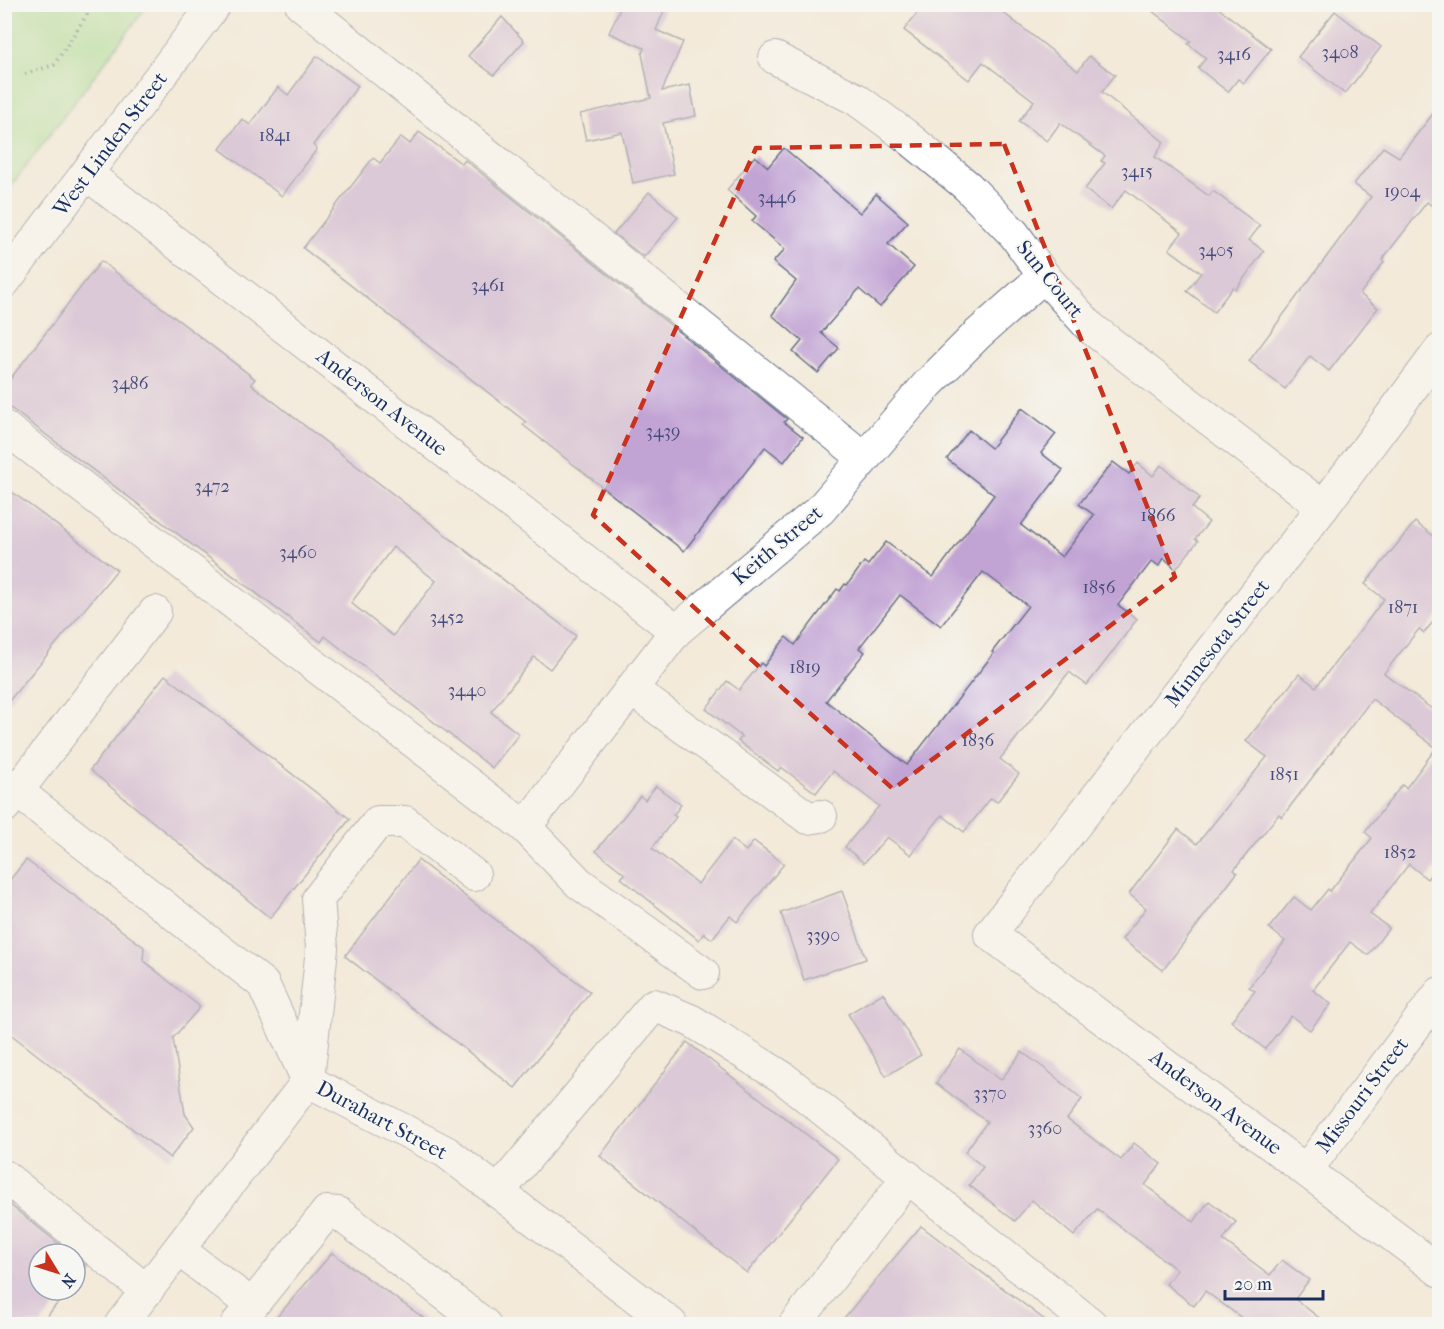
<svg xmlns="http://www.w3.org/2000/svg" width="1444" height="1329" font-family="'IM FELL French Canon',serif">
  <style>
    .green { fill: #a2de91; stroke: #5e8678; stroke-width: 1.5 }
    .building { fill: #c1a3d4; fill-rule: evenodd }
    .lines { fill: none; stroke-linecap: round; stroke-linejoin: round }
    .minor-casing { stroke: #677089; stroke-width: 34 }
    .path { stroke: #677089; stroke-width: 4; stroke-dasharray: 1.5 4.5; stroke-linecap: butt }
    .minor { stroke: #fff; stroke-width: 32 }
    .marked { fill: none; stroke: #c8321e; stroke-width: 4.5; stroke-dasharray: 12 8; stroke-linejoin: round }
    .labels { text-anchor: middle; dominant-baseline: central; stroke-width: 4.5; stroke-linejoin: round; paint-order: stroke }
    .number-label { font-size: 18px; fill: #444c7c }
    .street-label { font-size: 21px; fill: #1b2f5e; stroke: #f6f6f2 }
  </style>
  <rect width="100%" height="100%" fill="#f6f6f2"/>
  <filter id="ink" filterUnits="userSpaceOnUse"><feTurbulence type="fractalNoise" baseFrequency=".0167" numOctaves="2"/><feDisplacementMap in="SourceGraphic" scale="12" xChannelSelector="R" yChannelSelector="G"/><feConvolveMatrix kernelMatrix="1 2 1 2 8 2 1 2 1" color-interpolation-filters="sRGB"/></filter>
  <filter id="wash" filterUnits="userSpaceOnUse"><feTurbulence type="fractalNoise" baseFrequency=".008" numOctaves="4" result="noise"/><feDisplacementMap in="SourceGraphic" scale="24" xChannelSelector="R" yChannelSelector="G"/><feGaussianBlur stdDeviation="1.35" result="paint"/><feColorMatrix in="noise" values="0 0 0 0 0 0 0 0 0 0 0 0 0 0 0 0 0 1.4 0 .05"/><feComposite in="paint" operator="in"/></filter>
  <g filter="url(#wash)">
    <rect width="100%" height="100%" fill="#f3ead9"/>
    <!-- green -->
    <path class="green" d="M5,4L148,5L5,194L4,5Z"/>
    <g id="blocks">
      <!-- building -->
      <g class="building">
        <path d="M622,4H667L656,30L683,42L662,91L690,85L696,116L663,123L674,174L633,183L622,132L586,140L580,114L651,98L642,54L644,48L609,33Z"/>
        <path d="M924,4H992L1078,71L1089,56L1115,75L1102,92L1164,142L1155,157L1209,196L1213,191L1260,226L1249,240L1264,251L1236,289L1233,287L1214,312L1187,291L1201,273L1169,249L1182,233L1126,190L1111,209L1085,189L1105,163L1101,161L1105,156L1060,123L1047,141L1019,121L1034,101L983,62L969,80L904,30Z"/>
        <path d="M1143,4H1213L1271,49L1244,83L1238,79L1228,92L1198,68L1206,58L1188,44L1191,41Z"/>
        <path d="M1335,11L1381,47L1345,94L1298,57Z"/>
        <path d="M502,17L524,41L494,75L468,56Z"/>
        <path d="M317,56L358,86L313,145L317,149L282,196L220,149L242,119L250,125L278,87L288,95Z"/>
        <path d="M1440,105V212L1427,202L1382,260L1384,262L1360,294L1378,308L1329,371L1310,356L1285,389L1249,361L1371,197L1354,184L1383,147L1399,157Z"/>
        <path d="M419,132L462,164L465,160L540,220L787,419L784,422L803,437L784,462L765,447L684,551L523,425L526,422L303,248L373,158L380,163L401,137L410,144Z"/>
        <path d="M784,148L860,213L876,194L908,222L888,244L914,267L880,307L859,289L821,333L839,348L818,373L793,352L802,341L772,315L796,281L773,262L785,249L752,221L756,216L727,190L755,156L768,167Z"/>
        <path d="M649,192L678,217L644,257L614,234Z"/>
        <path d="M101,261L255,379L251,384L576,636L550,669L534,657L491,712L519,734L492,768L325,636L321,642L4,403V387ZM393,547L436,581L393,636L351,603Z"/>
        <path d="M1022,408L1056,434L1041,453L1063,470L1021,525L1062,557L1094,515L1079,504L1113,462L1129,474L1138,463L1153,476L1161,465L1200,498L1192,508L1209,522L1195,539L1198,541L1176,569L1164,558L1159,566L1152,561L1118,605L1137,619L1108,658L1087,685L1069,672L1000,759L1019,774L997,802L991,798L964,832L942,815L911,855L887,837L864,863L845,847L879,806L833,771L816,793L781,767L778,771L738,741L742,737L706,709L727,681L739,690L761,663L764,666L786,637L795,645L837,589L840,591L845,584L847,585L864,562L868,565L886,542L933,577L994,495L947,459L969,430L991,448ZM983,572L1028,606L992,652L994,653L907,765L826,701L865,652L859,648L900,595L941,626Z"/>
        <path d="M4,486L117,570L4,707Z"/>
        <path d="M1415,522L1440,541V613L1424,633L1419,629L1384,673L1440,715V863L1427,879L1409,864L1370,914L1389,928L1368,955L1350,942L1313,990L1331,1004L1310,1030L1291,1016L1265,1049L1231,1021L1255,991L1249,987L1285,941L1269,928L1294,897L1311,910L1328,889L1330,891L1372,838L1365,832L1402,785L1406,788L1436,748L1372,699L1282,817L1279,814L1234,870L1237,873L1163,970L1122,939L1146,908L1129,894L1178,829L1197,844L1267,757L1246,741L1299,674L1316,687L1360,631L1384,599L1365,584Z"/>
        <path d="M165,675L350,819L270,918L90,770Z"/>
        <path d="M656,786L681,805L673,815L676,817L652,848L698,884L732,840L746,851L754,841L784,864L737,922L730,916L712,939L704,933L699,940L621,878L625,874L596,851L640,796L645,800Z"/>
        <path d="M26,860L144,947L143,960L200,1007L173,1038L185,1114L194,1127L170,1158L4,1029V887Z"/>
        <path d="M418,860L590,992L515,1088L345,956Z"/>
        <path d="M842,891L866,959L804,980L781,913Z"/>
        <path d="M883,993L921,1055L886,1076L848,1014Z"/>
        <path d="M687,1042L838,1159L747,1273L600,1156Z"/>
        <path d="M960,1049L1001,1080L1022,1052L1048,1071L1082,1099L1067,1119L1121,1160L1134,1143L1161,1164L1145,1185L1194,1222L1209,1201L1236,1222L1223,1240L1270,1275L1282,1260L1309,1280L1295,1299L1327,1324H1250L1205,1291L1194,1306L1166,1284L1177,1270L1097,1209L1074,1236L1032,1200L1015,1221L969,1185L983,1167L965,1152L987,1122L936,1083Z"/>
        <path d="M4,1200L72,1254H39V1290H68L41,1324H4Z"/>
        <path d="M921,1226L1050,1324H839Z"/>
        <path d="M332,1253L432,1324H271Z"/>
        <path d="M75,1256L87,1266L75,1281Z"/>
      </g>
    </g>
  </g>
  <g filter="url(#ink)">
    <use href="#blocks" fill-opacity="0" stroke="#677089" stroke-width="1.5"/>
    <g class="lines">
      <!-- minor casing -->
      <g class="minor-casing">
        <g id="minor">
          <path d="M301,4L864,458"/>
          <path d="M775,58L856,99L905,135L967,186L1014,234L1044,276L1091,328L1323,507"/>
          <path d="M87,174L676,631"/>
          <path d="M4,282L215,4"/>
          <path d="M1440,350L1323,507L990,934L1440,1271"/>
          <path d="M4,427L525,827L579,883L703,973"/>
          <path d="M631,689L808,818L821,816"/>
          <path d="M4,782L17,791L155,612"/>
          <path d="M4,807L17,791L263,984L308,1081"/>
          <path d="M525,827L676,631L820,510L928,384L978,334L1044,276"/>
          <path d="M308,1080L322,948L318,899L378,822H405L474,875"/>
          <path d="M1307,1169L1440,993"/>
          <path d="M4,1176L147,1291"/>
          <path d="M498,1192L654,1005L692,1021L782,1077L1091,1324"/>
          <path d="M179,1250L252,1305"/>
          <path d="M121,1324L308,1081L446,1152L671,1324"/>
          <path d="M237,1324L327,1212L338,1213L484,1324"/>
          <path d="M795,1324L908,1177"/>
        </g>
      </g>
      <!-- path -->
      <path class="path" d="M25,74L54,65L94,4"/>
      <!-- minor -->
      <use href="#minor" class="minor"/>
    </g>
  </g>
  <!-- marked area -->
  <path d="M0 0H1444V1329H0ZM1004,144L1175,577L893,789L593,515L756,148Z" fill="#f3ead9" fill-opacity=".55" fill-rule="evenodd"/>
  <path class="marked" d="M1004,144L1175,577L893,789L593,515L756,148Z"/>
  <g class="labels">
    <!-- number labels -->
    <g class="number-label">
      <text x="1340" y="52">3408</text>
      <text x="1234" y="54">3416</text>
      <text x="275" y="135">1841</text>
      <text x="1137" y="171">3415</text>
      <text x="1402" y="191">1904</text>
      <text x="777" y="197">3446</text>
      <text x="1216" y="250">3405</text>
      <text x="488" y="285">3461</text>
      <text x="130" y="383">3486</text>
      <text x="663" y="431">3439</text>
      <text x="212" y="486">3472</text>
      <text x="1158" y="515">1866</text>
      <text x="298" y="552">3460</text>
      <text x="1099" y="587">1856</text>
      <text x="1403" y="607">1871</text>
      <text x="447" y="617">3452</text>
      <text x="805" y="667">1819</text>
      <text x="467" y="690">3440</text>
      <text x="978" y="740">1836</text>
      <text x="1284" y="774">1851</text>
      <text x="1400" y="852">1852</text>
      <text x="823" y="935">3390</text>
      <text x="990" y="1093">3370</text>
      <text x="1045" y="1128">3360</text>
    </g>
    <!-- street labels -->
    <g class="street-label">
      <text transform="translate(110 144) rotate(-53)">West Linden Street</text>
      <text transform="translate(1050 279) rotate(51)">Sun Court</text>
      <text transform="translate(382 402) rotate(38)">Anderson Avenue</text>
      <text transform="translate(777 545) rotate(-40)">Keith Street</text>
      <text transform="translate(1217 643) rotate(-52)">Minnesota Street</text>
      <text transform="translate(1362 1095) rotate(-53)">Missouri Street</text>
      <text transform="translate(1216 1102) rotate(37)">Anderson Avenue</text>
      <text transform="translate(382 1120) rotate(28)">Durahart Street</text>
    </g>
  </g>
  <!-- margin -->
  <rect width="1444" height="1329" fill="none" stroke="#f6f6f2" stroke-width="24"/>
  <!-- north arrow -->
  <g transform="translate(57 1272) rotate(128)"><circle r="28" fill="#f6f6f2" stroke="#9ea6b7" stroke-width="1.5"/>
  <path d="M0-4.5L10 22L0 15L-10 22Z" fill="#c8321e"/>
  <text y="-9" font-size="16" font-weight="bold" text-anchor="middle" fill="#1b2f5e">N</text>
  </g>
  <!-- scale -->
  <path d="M1225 1290v9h98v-9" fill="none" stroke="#1b2f5e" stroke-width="3"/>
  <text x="1234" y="1290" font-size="18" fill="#1b2f5e" stroke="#f6f6f2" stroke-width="4.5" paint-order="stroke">20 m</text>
</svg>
